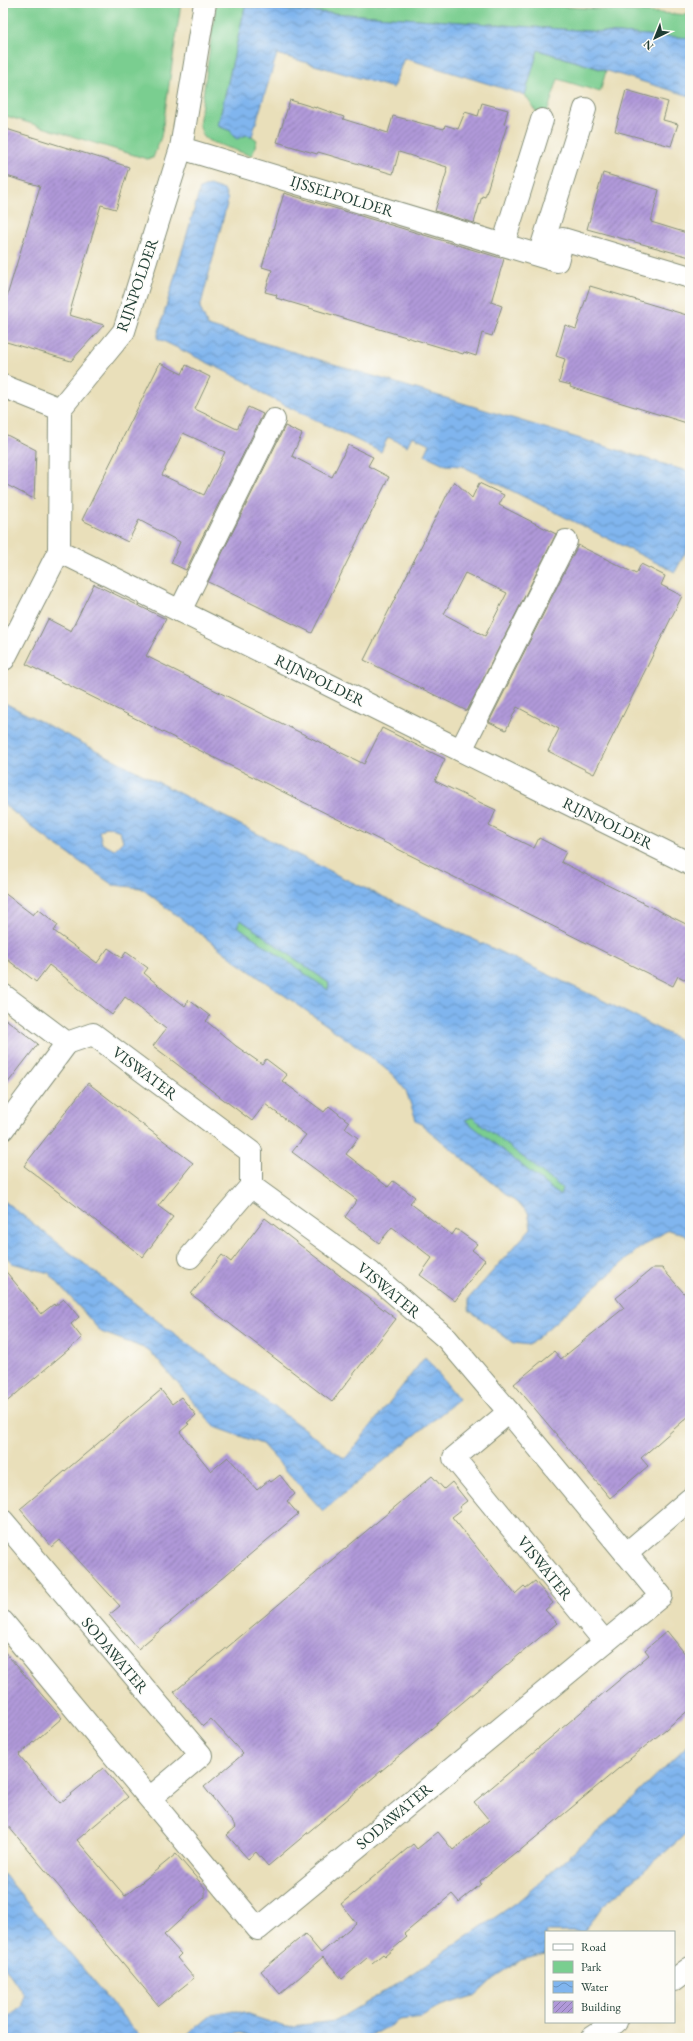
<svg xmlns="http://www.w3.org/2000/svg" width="693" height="2041" font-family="'EB Garamond',serif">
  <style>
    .green { fill: #7ace90; stroke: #4c8662 }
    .water { fill: url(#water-waves); stroke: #507991; fill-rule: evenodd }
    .building { fill: url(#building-hatch); fill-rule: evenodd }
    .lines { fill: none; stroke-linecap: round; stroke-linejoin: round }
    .minor-casing { stroke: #848e77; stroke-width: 24 }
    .major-casing { stroke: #848e77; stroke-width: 24 }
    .minor { stroke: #fff; stroke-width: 22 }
    .major { stroke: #fff; stroke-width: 22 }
    .labels { text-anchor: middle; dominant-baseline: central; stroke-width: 3; stroke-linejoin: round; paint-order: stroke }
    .street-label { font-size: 16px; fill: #1f3d34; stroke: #fdfcf7 }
  </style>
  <defs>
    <pattern id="water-waves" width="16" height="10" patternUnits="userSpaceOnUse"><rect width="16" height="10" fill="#80b5ee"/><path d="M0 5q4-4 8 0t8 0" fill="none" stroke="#6894c2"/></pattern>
    <pattern id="building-hatch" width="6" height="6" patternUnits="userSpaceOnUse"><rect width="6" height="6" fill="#b099d9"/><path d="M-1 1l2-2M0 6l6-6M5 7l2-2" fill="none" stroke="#8f7eb1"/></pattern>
  </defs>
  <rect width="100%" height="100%" fill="#fdfcf7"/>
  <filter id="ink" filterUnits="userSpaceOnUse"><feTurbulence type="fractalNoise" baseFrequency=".025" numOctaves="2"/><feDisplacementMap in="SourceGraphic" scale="8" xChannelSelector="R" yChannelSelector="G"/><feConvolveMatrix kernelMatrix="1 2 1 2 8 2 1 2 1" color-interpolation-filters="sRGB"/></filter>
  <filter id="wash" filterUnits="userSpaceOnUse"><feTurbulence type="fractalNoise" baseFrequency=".012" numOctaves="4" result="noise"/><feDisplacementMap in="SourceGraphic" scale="16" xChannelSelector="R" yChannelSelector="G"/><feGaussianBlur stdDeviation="0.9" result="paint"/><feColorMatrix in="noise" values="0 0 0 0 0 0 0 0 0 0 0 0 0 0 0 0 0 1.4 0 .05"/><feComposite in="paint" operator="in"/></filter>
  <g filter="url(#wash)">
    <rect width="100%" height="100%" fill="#e9dfba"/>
    <!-- green -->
    <g class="green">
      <path d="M3,3H181L164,119L161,137L153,158L147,159L3,115Z"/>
      <path d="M216,3H508L690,15V38L245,7L218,126L231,131L234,137H243L246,135L252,136L257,140L252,156L209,141L204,137L199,125Z"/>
      <path d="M538,50L606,71L600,92L558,79L546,116L537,113L525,95Z"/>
      <path d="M241,920L329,983L328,991L237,926Z"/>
      <path d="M472,1117L563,1188L560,1196L464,1120Z"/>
    </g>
    <!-- water -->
    <g class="water">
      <path d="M245,7L690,38V96L538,50L525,95L404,58L393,88L277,54L252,136L246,135L237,139L234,137L231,131L218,126Z"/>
      <path d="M209,185L224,190L228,200L200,308L208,326L690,472V544L675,572L462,466L446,465L425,455L430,444L412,436L407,446L388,437L381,452L262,394L251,384L157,338L200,189Z"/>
      <path d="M3,702L339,876L600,999L690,1045V1241L684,1234L668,1230L637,1250L529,1345L513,1343L469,1310V1298L531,1228L528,1212L416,1120L406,1091L393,1075L362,1050L237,962L141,888L113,885L50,841L3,804ZM107,826L120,831L123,841L114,850L102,843L99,831ZM241,920L329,983L328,990L237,926ZM472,1117L562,1188L560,1196L465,1120Z"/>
      <path d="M3,1200L160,1323L345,1459L425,1357L459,1399L323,1511L262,1444L215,1427L149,1350L101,1332L49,1273L12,1263L3,1253Z"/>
      <path d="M690,1743V1829L679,1840L601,1908L584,1932H546V1954L521,1960L493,1979L476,1995L441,2006L422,2017L399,2020L368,2038H255L241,2033L216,2038H183L212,2014L234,2010L285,2027L335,2021L405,1979L516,1903L606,1824Z"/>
      <path d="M3,1873L141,2038H3V2021L23,2006L24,1995L3,1964Z"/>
    </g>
    <g id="blocks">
      <!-- building -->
      <g class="building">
        <path d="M626,90L668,102L663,120L678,124L671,146L615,131Z"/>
        <path d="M290,100L316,108V107L344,117L343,119L388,133L393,116L444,129L445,125L458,129L465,112L478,116L482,103L508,110L504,124L507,125L485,197L482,196L474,223L435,211L447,171H446L447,167L399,152L393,174L332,156L318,152L317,154L277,142Z"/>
        <path d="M3,128L129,167L116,209L101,205L69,315L104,325L71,361L3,341V294L7,296L40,186L3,175Z"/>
        <path d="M603,173L659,190L651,222L690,234V257L587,229Z"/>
        <path d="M284,193L504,259L491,302L502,306L492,336L482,333L476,356L464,352L463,354L276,298L277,295L265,292L272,270L262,267Z"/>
        <path d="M590,286L690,316V424L570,387L571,385L559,382L565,359L556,356L565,325L576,329Z"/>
        <path d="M160,363L182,374L186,365L210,377L195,409L237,429L248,407L263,414L186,570L171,563L180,542L139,520L128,542L82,520ZM183,433L225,452L204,495L162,475Z"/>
        <path d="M285,426L302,434L292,456L332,477L348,445L373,457L368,466L389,477L312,633L208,582Z"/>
        <path d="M3,433L36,450L34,499L3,483Z"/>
        <path d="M454,481L472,498L479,483L504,495L499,505L556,534L467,711L364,660ZM465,573L507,593L485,636L444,614Z"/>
        <path d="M578,545L636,574L641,564L665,576L661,585L682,596L594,774L548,751L559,729L517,707L506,730L489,722Z"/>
        <path d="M94,584L166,619L146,656L295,730L364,764L382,728L445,759L435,781L496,810L489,826L534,848L539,838L566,852L561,862L690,926V982L678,976L673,986L26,664L48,619L71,631Z"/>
        <path d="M3,892L33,915L38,909L58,925L54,931L97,963L108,948L122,958L126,952L148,968L144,973L164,990L185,1006L189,1000L210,1016L206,1021L236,1046L262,1064L266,1059L287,1075L282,1081L324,1112L329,1106L349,1122L345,1128L358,1138L346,1154L388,1187L393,1181L415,1197L410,1203L452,1235L456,1229L477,1244L472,1250L485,1260L455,1301L420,1275L432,1258L412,1242L392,1227L379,1243L345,1217L357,1200L292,1152L306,1135L265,1104L252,1121L153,1046L166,1029L146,1013L125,997L112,1015L49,965L36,982L3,956Z"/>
        <path d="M3,1017L38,1044L3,1089Z"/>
        <path d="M88,1083L193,1163L158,1206L173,1217L143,1257L24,1166Z"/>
        <path d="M265,1218L396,1319L332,1402L191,1294L222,1255L231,1262Z"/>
        <path d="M3,1268L41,1314L54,1304L55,1306L64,1299L79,1317L71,1324L82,1338L3,1405Z"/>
        <path d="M653,1268H662L690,1300V1415L641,1458L648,1466L610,1498L514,1384L554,1351L561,1359L624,1308L616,1298Z"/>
        <path d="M161,1390L172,1404L181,1397L196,1415L187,1423L189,1424L180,1432L211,1471L228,1457L257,1490L269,1480L271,1482L280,1475L295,1494L287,1501L298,1514L138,1649L109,1615L120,1606L60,1540L52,1547L20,1509Z"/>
        <path d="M432,1476L444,1489L452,1482L467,1501L459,1507L461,1510L452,1517L515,1594L524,1586L526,1588L535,1581L553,1603L545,1610L557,1623L268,1866L256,1852L248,1859L227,1835L236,1827L204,1787L243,1754L211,1719L203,1726L174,1692Z"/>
        <path d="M667,1631L690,1660V1709L517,1853L516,1852L480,1881L481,1884L459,1902L452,1894L404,1934L407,1937L385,1956L383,1954L372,1963L367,1958L342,1979L323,1957L280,1994L261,1971L305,1934L321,1953L356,1923L341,1904L413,1844L417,1849L438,1832L453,1850L489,1820L474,1802L649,1655L645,1650Z"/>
        <path d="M3,1650L62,1718L19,1755L42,1782L60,1803L103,1768L128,1797L77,1840L125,1896L176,1854L205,1888V1897L164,1935L181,1954L177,1958L194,1978L159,2006L3,1820Z"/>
      </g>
    </g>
  </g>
  <g filter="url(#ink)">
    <use href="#blocks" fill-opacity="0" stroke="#848e77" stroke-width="1"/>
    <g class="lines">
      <!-- minor casing -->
      <g class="minor-casing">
        <g id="minor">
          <path d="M181,148L557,261L563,239L690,277"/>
          <path d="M503,245L542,120"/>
          <path d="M539,255L585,109"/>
          <path d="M3,386L60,409"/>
          <path d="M59,551L690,864"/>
          <path d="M180,611L274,420"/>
          <path d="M4,659L59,551L60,409L124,331L181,148L205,3"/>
          <path d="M461,750L566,541"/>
          <path d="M3,995L67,1043L93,1034L251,1152V1186L371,1273L447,1339L509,1412L661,1596L258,1929L3,1622"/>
          <path d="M3,1129L67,1043"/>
          <path d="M190,1257L251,1186"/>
          <path d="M509,1412L454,1458L605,1642"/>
          <path d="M3,1521L201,1755L150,1798"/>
          <path d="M626,1554L690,1499"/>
        </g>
      </g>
      <!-- major casing -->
      <g class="major-casing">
        <g id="major">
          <path d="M674,1980L690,1968"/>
          <path d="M592,2038L616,2022"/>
        </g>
      </g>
      <!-- minor -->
      <use href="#minor" class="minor"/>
      <!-- major -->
      <use href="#major" class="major"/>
    </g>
  </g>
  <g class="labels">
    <!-- street labels -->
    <g class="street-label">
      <text transform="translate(342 196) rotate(17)">IJSSELPOLDER</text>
      <text transform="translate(137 285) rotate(-71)">RIJNPOLDER</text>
      <text transform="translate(320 680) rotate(26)">RIJNPOLDER</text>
      <text transform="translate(608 823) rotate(26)">RIJNPOLDER</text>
      <text transform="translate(145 1073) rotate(37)">VISWATER</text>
      <text transform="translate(389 1290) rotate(40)">VISWATER</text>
      <text transform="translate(545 1568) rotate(51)">VISWATER</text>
      <text transform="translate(115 1655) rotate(50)">SODAWATER</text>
      <text transform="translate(394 1816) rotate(-40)">SODAWATER</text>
    </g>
  </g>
  <!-- margin -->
  <rect width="693" height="2041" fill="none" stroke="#fdfcf7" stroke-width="16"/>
  <!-- legend -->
  <rect x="545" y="1931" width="130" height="92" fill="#fdfcf7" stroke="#a4b0a9"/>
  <rect x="553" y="1944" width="20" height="6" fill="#ffffff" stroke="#a4b0a9"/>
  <text x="581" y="1951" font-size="12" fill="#1f3d34">Road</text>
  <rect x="553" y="1961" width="20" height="12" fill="#7ace90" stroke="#a4b0a9"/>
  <text x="581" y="1971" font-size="12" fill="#1f3d34">Park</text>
  <rect x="553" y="1981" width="20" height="12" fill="url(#water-waves)" stroke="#a4b0a9"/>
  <text x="581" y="1991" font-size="12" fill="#1f3d34">Water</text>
  <rect x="553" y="2001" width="20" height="12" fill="url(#building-hatch)" stroke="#a4b0a9"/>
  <text x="581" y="2011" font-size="12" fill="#1f3d34">Building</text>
  <!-- north arrow -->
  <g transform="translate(655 38) rotate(223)" stroke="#fdfcf7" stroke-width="3" paint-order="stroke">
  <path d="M0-3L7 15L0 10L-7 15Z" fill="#1f3d34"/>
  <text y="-6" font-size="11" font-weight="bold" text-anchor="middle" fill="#1f3d34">N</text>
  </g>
</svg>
